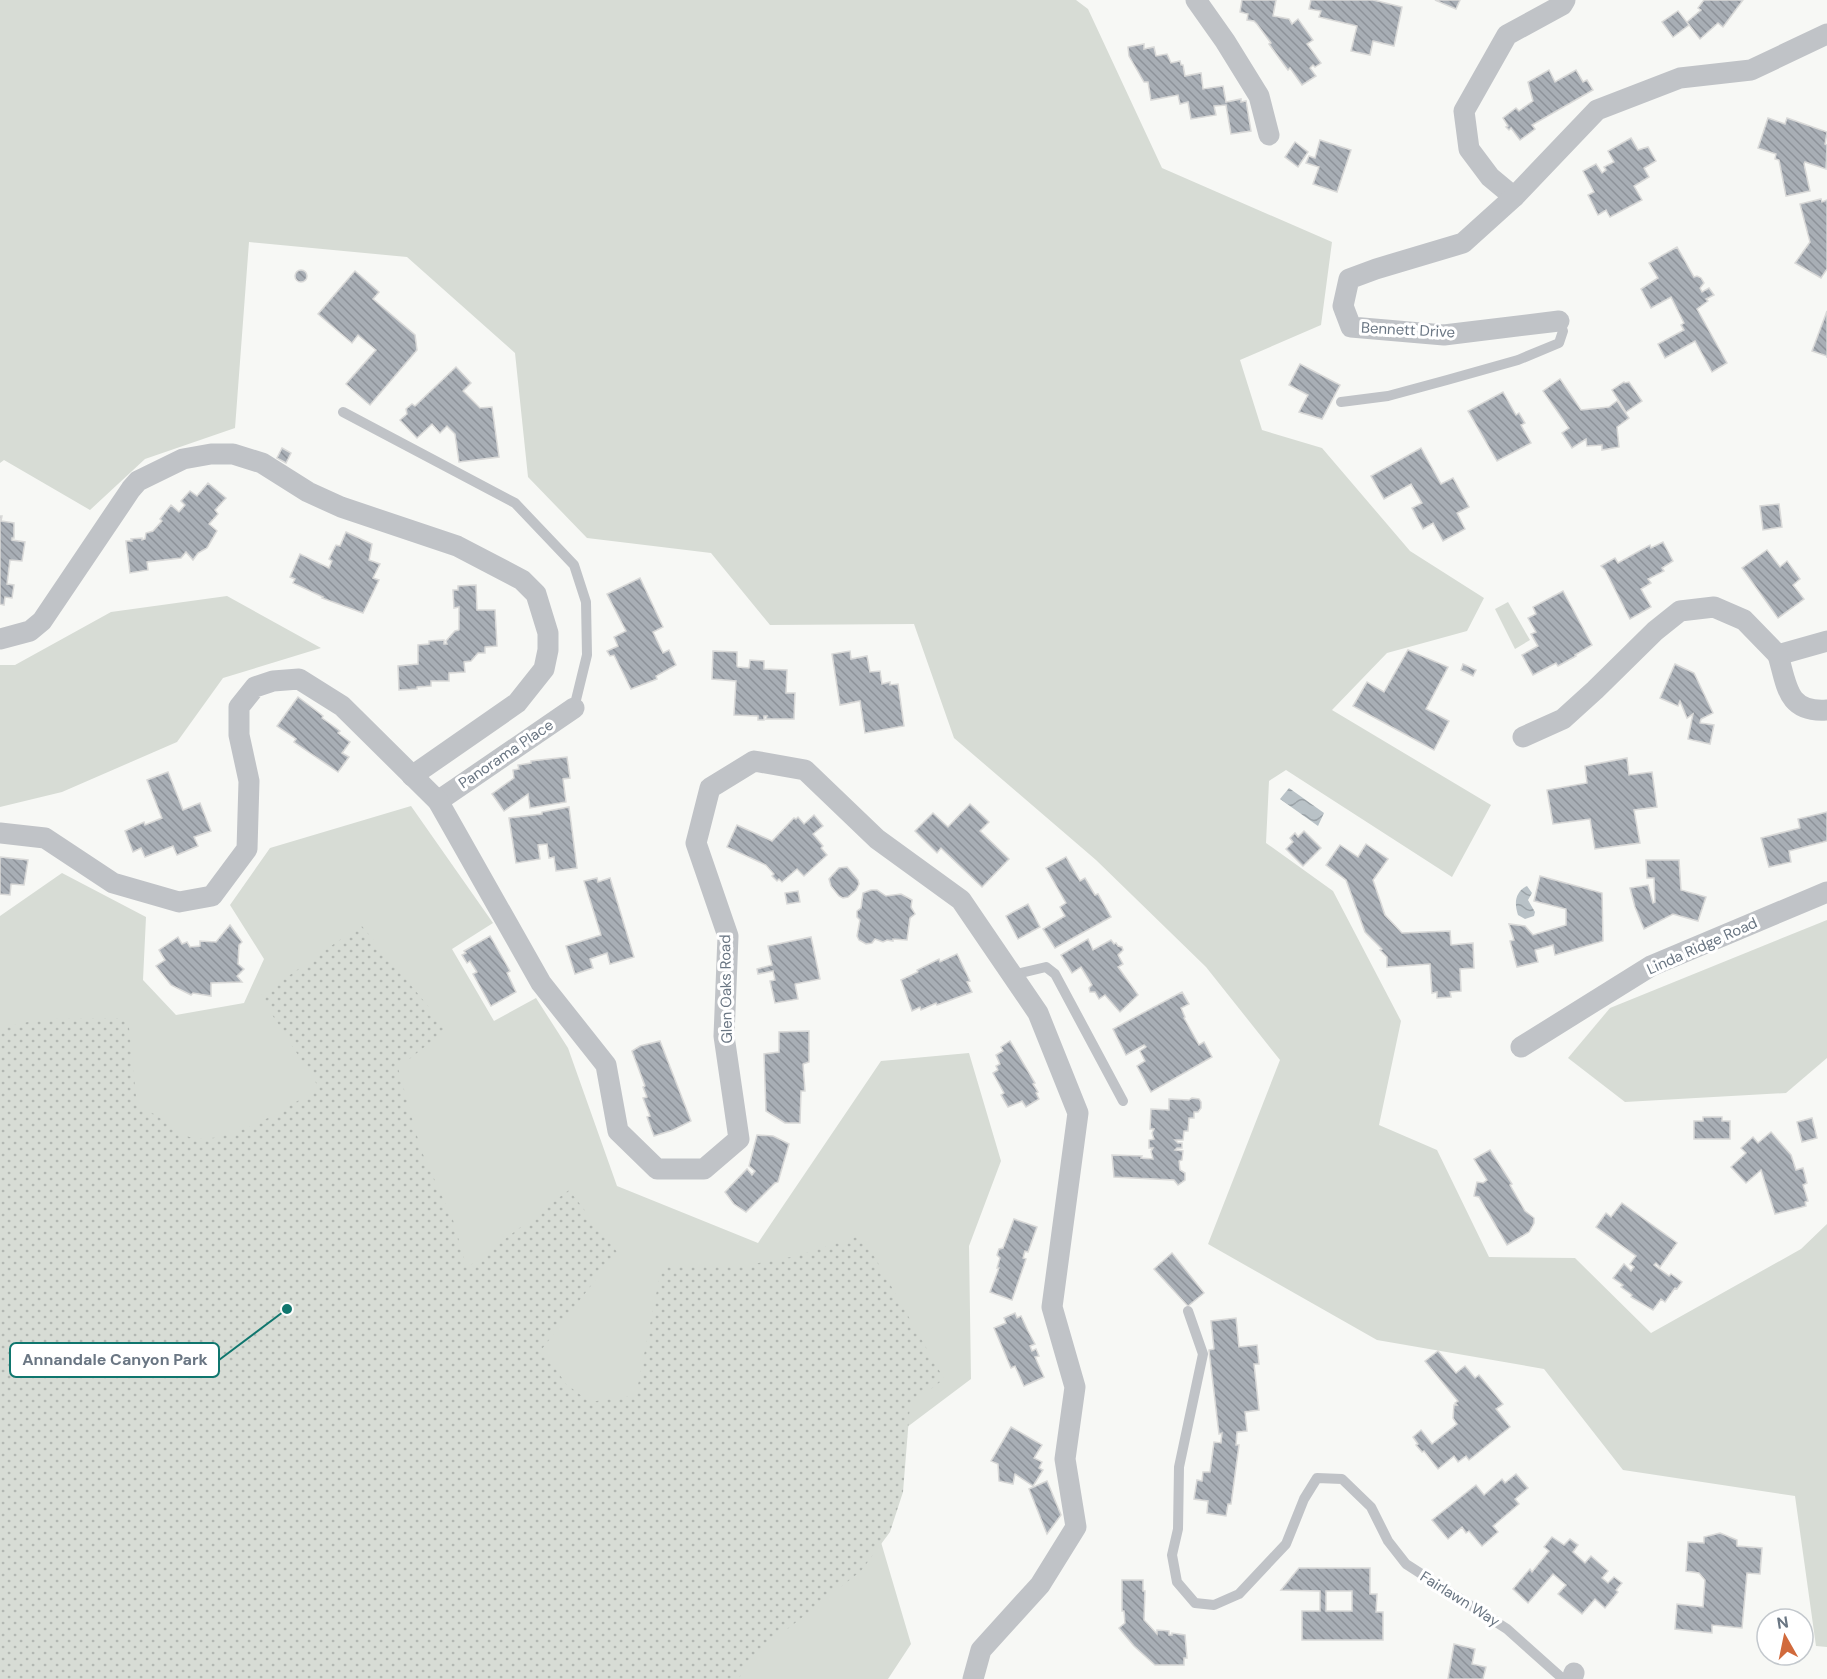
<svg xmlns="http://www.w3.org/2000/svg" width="1827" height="1679" font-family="'DM Sans',sans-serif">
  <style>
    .green { fill: #d7dcd5 }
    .park { fill: url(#park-dots) }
    .water { fill: url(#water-waves) }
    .building { fill: url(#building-back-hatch); stroke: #d9d9d8; stroke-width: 1.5; fill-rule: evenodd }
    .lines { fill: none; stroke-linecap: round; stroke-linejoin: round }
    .lane { stroke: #c0c3c7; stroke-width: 10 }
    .street { stroke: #c0c3c7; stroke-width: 21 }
    .labels { text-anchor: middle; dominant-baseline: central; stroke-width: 6; stroke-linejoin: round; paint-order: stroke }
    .street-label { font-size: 15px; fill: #6a7683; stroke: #fff }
    .leader { fill: none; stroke: #0f766e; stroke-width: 2 }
    .callout-dot { fill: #0f766e; stroke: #fff; stroke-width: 2 }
    .callout { fill: #fff; stroke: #0f766e; stroke-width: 2 }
    .callout-label { font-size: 16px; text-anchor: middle; font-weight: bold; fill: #6a7683 }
  </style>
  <defs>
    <pattern id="park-dots" width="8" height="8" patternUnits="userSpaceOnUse" patternTransform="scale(1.5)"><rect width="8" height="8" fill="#d7dcd5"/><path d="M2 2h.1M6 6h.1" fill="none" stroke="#b2b7b2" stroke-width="1.8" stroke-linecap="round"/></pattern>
    <pattern id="water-waves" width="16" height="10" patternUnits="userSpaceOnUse" patternTransform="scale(1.5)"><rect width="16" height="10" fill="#b9c2c7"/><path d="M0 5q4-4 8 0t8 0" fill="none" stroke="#9aa2a7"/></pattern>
    <pattern id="building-back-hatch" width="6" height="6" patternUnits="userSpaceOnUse" patternTransform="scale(1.5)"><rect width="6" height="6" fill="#a8aeb5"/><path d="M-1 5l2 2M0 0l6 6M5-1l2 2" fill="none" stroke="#8d9299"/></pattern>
  </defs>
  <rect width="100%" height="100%" fill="#f7f8f5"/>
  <!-- green -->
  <g class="green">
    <path d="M0,0H1076L1088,9L1162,168L1332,242L1321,325L1240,360L1262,430L1322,448L1410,551L1484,598L1467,631L1387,653L1332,710L1491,805L1452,877L1286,770L1269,781L1266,843L1333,891L1401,1021L1379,1125L1437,1150L1489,1257L1575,1258L1651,1333L1801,1249L1827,1224V1647L1816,1646L1795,1496L1623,1470L1544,1369L1377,1340L1208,1244L1280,1060L1206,967L1096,860L954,738L914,624L770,625L711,553L587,538L528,477L515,353L407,257L249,242L235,428L145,459L90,510L4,460L0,463Z"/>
    <path d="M227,596L321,648L223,678L177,742L62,792L0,807V665H15L111,612Z"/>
    <path d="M1508,602L1530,640L1515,649L1495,609Z"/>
    <path d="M411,806L493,923L452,949L494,1021L536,998L568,1048L617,1186L758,1243L881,1061L969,1053L1001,1161L969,1246L971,1379L858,1464L911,1644L888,1679H0V916L62,873L146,917L143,980L176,1015L244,1003L264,959L230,905L270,848Z"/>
    <path d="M1827,920V1058L1786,1093L1625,1102L1568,1058L1610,1008Z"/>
  </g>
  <!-- park -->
  <path class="park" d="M361,925L447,1029L398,1068L421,1150L453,1220L467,1268L569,1190L617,1252L542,1349L566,1384L590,1402L636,1395L662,1265L738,1267L796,1256L862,1235L944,1379L910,1405L903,1492L890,1532L861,1571L762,1649L738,1679H0V1028L42,1019L128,1018L137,1106C142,1109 148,1111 154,1114C166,1121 179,1135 193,1138C227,1144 292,1108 318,1086L260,996Z"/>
  <!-- water -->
  <g class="water">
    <path d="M1289,788L1324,813L1318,826L1280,799Z"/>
    <path d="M1527,886L1532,893L1528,900L1535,912L1534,916L1525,919L1518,915C1514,903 1515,892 1527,886Z"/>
  </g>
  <!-- building -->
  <g class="building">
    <path d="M1242,0H1276L1273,16L1289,19L1292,24L1298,19L1313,40L1307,44L1321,63L1315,67L1313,65L1310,68L1316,76L1302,85L1290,68L1288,70L1269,44L1271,43L1257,24L1254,21L1247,20L1248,14L1240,12Z"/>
    <path d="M1311,0H1373L1402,7L1394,46L1373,41L1370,55L1351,51L1357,26L1319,17L1321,11L1309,9Z"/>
    <path d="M1435,0H1460L1456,9Z"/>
    <path d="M1704,0H1743L1723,27L1718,23L1700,39L1687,22L1701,10L1698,8Z"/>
    <path d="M1678,11L1689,25L1673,37L1662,22Z"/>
    <path d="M1144,44V49L1154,47L1156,56L1167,54L1171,63L1180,61L1181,65H1183L1185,76L1201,73L1203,89L1223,86L1226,102L1241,99V102L1246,101L1251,131L1231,134L1226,105L1214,106L1216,115L1191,119L1188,102L1180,104L1178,95L1151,100L1148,82H1144L1129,56L1128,47Z"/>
    <path d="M1549,70L1555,82L1576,70L1583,82L1587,80L1593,90L1532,125L1535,129L1520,140L1511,128L1509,130L1506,127L1508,126L1503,118L1516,108L1519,111L1533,101L1528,82Z"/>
    <path d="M1768,118L1785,124L1787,118L1827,132L1825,144L1827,145L1826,169L1805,162L1804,164L1810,191L1786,196L1779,160L1775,159L1776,154L1758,148Z"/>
    <path d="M1631,138L1638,150L1648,147L1656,161L1644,168L1649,177L1634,186L1642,200L1610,217L1606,210L1598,215L1588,195L1594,192L1583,171L1596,164L1602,173L1606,170L1604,167L1614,162L1608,151Z"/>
    <path d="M1320,140L1351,150L1337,192L1313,184L1319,167L1306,163L1309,156L1315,158Z"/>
    <path d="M1295,142L1308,152L1298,167L1285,157Z"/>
    <path d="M1821,199L1822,202L1827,200V269L1821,278L1795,263L1810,242L1800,204Z"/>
    <path d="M1677,247L1694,277L1697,276L1701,278L1704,283L1700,288L1702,292L1709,288L1714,295L1706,299L1708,301L1697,309L1727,363L1712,372L1695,341L1665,358L1658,344L1684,330L1681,325L1684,323L1671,297L1651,308L1641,289L1658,278L1649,263Z"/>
    <circle cx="301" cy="276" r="6"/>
    <path d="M355,271L379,292L373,299L415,335L417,350L370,405L346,384L376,350L358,335L352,343L318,314Z"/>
    <path d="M1827,311V358V356L1812,351Z"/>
    <path d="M1300,364L1340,385L1322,419L1299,412L1308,395L1289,385Z"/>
    <path d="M456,367L471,383L463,391L480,408L492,407L499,457L459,462L455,434L447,426L440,433L432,424L417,438L400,420L407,414L406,409L412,404L415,406Z"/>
    <path d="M1560,379L1581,410L1609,407L1617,401L1629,418L1617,427L1619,447L1602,450V445L1587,446L1586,439L1572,448L1562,433L1569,428L1543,391Z"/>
    <path d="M1624,382L1625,383L1629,382L1642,401L1626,412L1612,390Z"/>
    <path d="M1503,392L1516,415L1519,413L1525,423L1521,425L1531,443L1497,461L1468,411Z"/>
    <path d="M282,448L291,453L286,463L277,458Z"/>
    <path d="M1421,448L1441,484L1453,478L1469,507L1457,513L1465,529L1443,541L1433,523L1423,529L1412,508L1422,503L1411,484L1384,499L1371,476Z"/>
    <path d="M208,483L226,498L215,510L218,514L209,524L217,531L207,548L198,553L193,560L186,552L181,558L147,562L148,570L130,573L126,541H132L131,539L142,538V540L145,539L146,533L153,531L162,521L160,519L171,505L179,512L185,505L181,501L190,491L197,496Z"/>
    <path d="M1779,504L1782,527L1763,530L1760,506Z"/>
    <path d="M0,516H2L1,521L14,523V538H12V540L25,542L22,561L10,560L7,584L14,585L12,598L5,597L4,605L0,604Z"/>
    <path d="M346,532L372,544L369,560L380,564L373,578L379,580L363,613L322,598L323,597L293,583L295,579L290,577L300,554L329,568L332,561L329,559L336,545L340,546Z"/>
    <path d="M1663,542L1673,561L1662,568L1664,571L1648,579L1651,583L1641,589L1651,607L1630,619L1605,570L1601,566L1615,558L1618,563L1650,545L1651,548Z"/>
    <path d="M1767,550L1780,567L1787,561L1800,579L1793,585L1804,599L1778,618L1742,568Z"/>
    <path d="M640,578L663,627L653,632L663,653L669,650L676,665L656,676L657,679L631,689L614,655L610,656L607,651L618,646L614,637L626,631L607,594Z"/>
    <path d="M476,585L477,610H495L497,646L485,647V653H478L471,661L464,662L465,672L449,673V681H431V686L417,687V689L399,690L398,666L418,664V645L429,644V641L444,640V644H447L446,641L455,631L459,630V607L454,608L453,590H458V586Z"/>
    <path d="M1563,591L1592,645L1575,655L1576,656L1558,666L1556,663L1533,675L1522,655L1538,646L1531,634L1536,632L1528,618L1536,614L1533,607Z"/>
    <path d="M1408,650L1448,667L1426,709L1449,721L1434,750L1353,706L1367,682L1384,692Z"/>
    <path d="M713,651L737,652V666L738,667L749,668L750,660L764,661V669L787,670L786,693H795L794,719H766L767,716H764V720H758V716L734,715L736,681L712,679Z"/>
    <path d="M850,651L851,659L867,656L870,672L880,671L882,684L890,682V685L898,684L904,726L865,733L860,701L840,705L832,654Z"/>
    <path d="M1463,664L1476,670L1473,676L1461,670Z"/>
    <path d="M1675,664L1694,673L1713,713L1701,719L1700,723L1714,725L1710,744L1688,739L1693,714L1687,718L1680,701L1678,706L1660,698Z"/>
    <path d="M298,697L323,716L322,718L340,731L338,733L350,742L342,753L349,757L338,772L294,742L296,739L277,726Z"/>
    <path d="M567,757L570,778L563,779L566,802L530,808L528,794L504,811L492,794L514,778L513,770L519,769L518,765L531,763V761Z"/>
    <path d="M1627,758L1629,775L1652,772L1657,807L1634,810L1640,843L1595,849L1590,819L1553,824L1547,790L1587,783L1585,766Z"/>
    <path d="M168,772L183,810L200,803L211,831L194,837L198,846L177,855L173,846L145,857L141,848L133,852L125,831L144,822L145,825L162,818L147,780Z"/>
    <path d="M970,804L989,822L980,831L1009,859L982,887L941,848L937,853L915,831L933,813L948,827Z"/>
    <path d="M569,807L577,868L556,871L554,857L549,858L547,844L538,845L540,859L516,863L509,818L542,814V812Z"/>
    <path d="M1827,812V841L1789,851L1791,862L1769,867L1761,838L1800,828L1798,819Z"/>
    <path d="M814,815L823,826L813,834L823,846L821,848L827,855L804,876L797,869L782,882L779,879L777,881L772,876L774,874L766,865L727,847L737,825L772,841L794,818L796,819L798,817L804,824Z"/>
    <path d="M1304,831L1321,848L1303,866L1286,849L1293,842L1290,838L1295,833L1298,837Z"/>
    <path d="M1366,844L1388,859L1373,880L1385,915L1402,933L1450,931L1451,945L1473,943L1474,968L1460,969L1461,991L1450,992L1451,997L1437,998V992L1432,993L1430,964L1387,967V957L1380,950L1382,949L1365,932L1346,880L1326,865L1340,845L1358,857Z"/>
    <path d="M0,857L28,860L24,885L11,884L10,895L0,894Z"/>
    <path d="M1066,857L1080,881L1085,878L1095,895L1098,894L1111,917L1055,948L1043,929L1065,916L1060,907L1066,903L1046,868Z"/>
    <path d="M1646,860H1679L1681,890L1706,897L1698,921L1673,914L1644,929L1635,907L1630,888L1648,885L1653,903L1655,902L1654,878H1647Z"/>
    <path d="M847,867L858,880L859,884L856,890L848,897L843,898L839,896L831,886L829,879L839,868Z"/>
    <path d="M1540,876L1602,893L1603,941L1555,955L1553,945L1535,950L1538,962L1517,967L1510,941L1514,940L1509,924L1525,926L1533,935L1566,925V909L1534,901Z"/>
    <path d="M597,878L598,882L610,878L634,957L610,964L607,953L590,959L593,968L575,974L566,946L601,935L584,881Z"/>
    <path d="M871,890H877L886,896L901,894L912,900L911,907L915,914L910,918L907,940L893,939V941L887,940L883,942L875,939L872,943L866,944L859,940L857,936L860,920L857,917V911L861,908L863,893Z"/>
    <path d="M798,891L800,902L787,904L785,893Z"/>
    <path d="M1028,904L1040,927L1018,939L1006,916Z"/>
    <path d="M230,925L242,942L239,945L238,964L244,969L237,976L242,982L211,983V996L193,993L191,995L171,985L156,966L165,960L159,950L178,937L182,944L187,942L190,947L200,946V941L216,942Z"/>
    <path d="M490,936L510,971L507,973L516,992L491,1006L473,974L477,972L470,961L467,963L462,955L466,953L464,951Z"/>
    <path d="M811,937L820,979L795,984L798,999L775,1003L770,981L775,980L773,971L758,974L757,969L772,965L768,946Z"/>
    <path d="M1088,939L1093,950L1111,940L1114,944L1116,943L1118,946L1122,947L1123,950L1118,955L1123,964L1118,967L1138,995L1120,1012L1105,995L1099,999L1095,992H1090L1089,988L1092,985L1081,967L1072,973L1061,955Z"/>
    <path d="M957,954L970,981L967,982L972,992L937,1005L936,1003L921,1010L920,1007L912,1011L901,980L918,972L917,970L939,959L940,962Z"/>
    <path d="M1182,992L1189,1004L1181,1008L1185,1017L1184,1018L1199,1045L1204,1042L1212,1057L1151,1092L1137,1066L1145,1061L1140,1051L1146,1047L1144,1045L1126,1055L1113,1029Z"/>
    <path d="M809,1031V1062L803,1064L805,1091H801L800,1123H785L766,1111L764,1054L779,1052V1032Z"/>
    <path d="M660,1041L691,1121L673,1130L654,1136L647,1117L650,1116L643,1098L647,1097L643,1087L645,1086L632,1051L640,1046Z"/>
    <path d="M1010,1041L1035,1083L1033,1084L1038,1092L1036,1093L1039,1099L1026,1107L1022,1101L1008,1107L1001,1095L1004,1093L993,1073L998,1070L996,1066L1000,1064L996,1055L1003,1051L1001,1047Z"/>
    <path d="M1192,1098L1199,1099L1201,1102V1108L1198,1112H1194V1118H1189L1188,1131H1184L1183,1140H1175L1178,1143H1182V1148H1177L1175,1150L1183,1151L1182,1160L1179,1161L1180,1170L1185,1173V1180L1178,1185L1174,1180L1114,1177L1112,1155L1142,1156L1141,1158L1153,1159L1151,1151L1153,1148H1149V1140L1154,1139L1152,1133L1154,1129H1150L1151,1109L1169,1110V1099L1189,1100Z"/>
    <path d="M1703,1117H1722V1121H1730V1139H1694V1121H1703Z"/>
    <path d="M1812,1118L1817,1138L1802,1142L1797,1122Z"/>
    <path d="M1771,1132L1791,1155L1796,1170L1803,1168L1807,1183L1803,1185L1808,1201L1805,1202L1806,1206L1775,1214L1761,1170L1746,1183L1731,1167L1746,1153L1741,1148L1753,1137L1758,1143Z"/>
    <path d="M757,1135L773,1136L789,1144L778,1182L775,1183L746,1212L734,1204L725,1192L747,1169L752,1175L755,1171L749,1166Z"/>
    <path d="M1490,1150L1512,1184L1510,1185L1525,1211L1534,1218V1223L1529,1232L1507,1245L1479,1197L1474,1196L1477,1182L1483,1183L1487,1180L1474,1159Z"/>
    <path d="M1622,1203L1677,1243L1660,1267L1656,1263L1654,1265L1669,1276L1671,1274L1682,1282L1677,1289L1675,1288L1665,1302L1661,1299L1653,1310L1631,1297L1632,1295L1621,1287L1623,1285L1613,1278L1624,1264L1631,1271L1634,1267L1630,1264L1636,1256L1596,1227L1606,1213L1611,1217Z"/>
    <path d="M1014,1219L1037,1227L1028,1252L1025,1251L1023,1258L1026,1259L1012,1300L990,1292L999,1268H997L1000,1258L997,1255L999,1249L1003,1248Z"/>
    <path d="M1172,1253L1204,1293L1188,1306L1154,1269Z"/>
    <path d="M1015,1313L1017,1318L1021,1316L1028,1331L1035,1344L1030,1346L1032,1351L1036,1349L1039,1356L1035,1357L1044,1377L1024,1386L1015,1366L1011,1368L994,1328L1006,1323L1004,1318Z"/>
    <path d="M1236,1318L1239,1347L1257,1345L1259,1364H1254L1259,1410L1245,1412L1247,1431L1237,1432L1236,1445H1239L1231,1504H1228L1226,1516L1207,1513L1208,1501L1194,1499L1197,1480L1202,1481L1203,1472H1210L1214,1442L1221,1443L1222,1433L1219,1434L1209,1350L1214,1349L1211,1321Z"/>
    <path d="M1438,1351L1456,1373L1465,1366L1475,1378L1479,1375L1503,1404L1496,1409L1510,1427L1469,1460L1466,1456L1458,1462L1454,1456L1438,1469L1424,1451L1422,1452L1416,1445L1418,1444L1413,1437L1421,1430L1432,1444L1457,1424L1453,1418L1454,1405H1457L1455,1403L1458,1401L1425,1361Z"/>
    <path d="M1011,1427L1042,1445L1034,1458L1042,1462L1039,1468L1043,1470L1033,1486L1015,1474L1013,1484L999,1481L998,1464L991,1461Z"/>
    <path d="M1516,1474L1528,1488L1515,1499L1519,1504L1493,1526L1498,1532L1482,1546L1469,1531L1466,1533L1462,1527L1448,1539L1432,1520L1476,1485L1484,1495L1502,1479L1505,1483Z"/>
    <path d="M1047,1481L1061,1515L1047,1534L1029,1489Z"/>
    <path d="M1720,1533L1737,1540V1546L1762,1548L1760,1574L1747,1573L1742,1628L1712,1625V1633L1675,1629L1677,1604L1703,1607L1705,1580L1699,1573L1686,1571L1688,1542L1704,1543V1537Z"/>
    <path d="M1552,1537L1564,1545L1570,1539L1578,1545L1573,1552L1585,1563L1591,1556L1608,1571L1602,1578L1608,1583L1614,1577L1622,1583L1616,1590L1618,1592L1605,1608L1595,1599L1582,1614L1558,1594L1566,1585L1553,1574L1528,1603L1513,1589L1530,1569L1532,1572L1545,1556L1549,1551L1544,1547Z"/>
    <path d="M1299,1568H1370V1594H1377L1376,1612H1383V1640H1302V1611H1320V1591L1281,1590ZM1326,1591H1352V1611H1326Z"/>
    <path d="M1122,1580H1143V1591H1145L1144,1620L1157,1634V1630L1169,1631V1635H1172V1633L1185,1635L1187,1658H1184V1665H1155L1134,1646L1119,1628L1125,1623L1124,1611H1122Z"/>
    <path d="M1454,1644L1475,1649L1472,1664L1486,1667L1483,1679H1448Z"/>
  </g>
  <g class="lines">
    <!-- lane -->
    <g class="lane">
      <path d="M1341,402L1388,396L1447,380L1518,360L1559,343L1563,331L1559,321"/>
      <path d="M343,412L515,503L574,565L586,602L587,655L574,708"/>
      <path d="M1012,975L1046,967L1055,974L1123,1101"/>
      <path d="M1188,1311L1203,1354L1179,1467L1178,1529L1172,1555L1177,1582L1195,1603L1214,1605L1239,1594L1286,1544L1304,1499L1317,1478L1342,1479L1371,1507L1388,1541L1406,1564L1507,1629L1563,1679"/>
    </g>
    <!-- street -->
    <g class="street">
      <path d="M1196,0L1225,41L1259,96L1269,135"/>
      <path d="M1514,197L1490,177L1469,149L1464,111L1507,35L1562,5L1565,0"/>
      <path d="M1559,321L1444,335L1351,327L1343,306L1349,279L1376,269L1463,243L1514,197L1597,110L1680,78L1751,70L1827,34"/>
      <path d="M0,639L30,631L42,621L131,489L138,481L183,459L211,454H233L262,463L308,492L341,507L457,546L522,580L536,594L548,633V650L544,669L517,703L412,776"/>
      <path d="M1827,641L1778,655C1787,686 1787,713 1827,710"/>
      <path d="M1523,737L1563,719L1595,690L1655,631L1680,611L1714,607L1744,620L1778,655"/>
      <path d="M438,801L574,708"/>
      <path d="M0,833L45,838L113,883L179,902L212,896L247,849L249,781L239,735V707L255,687L273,681L299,679L342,706L438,801L541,983L606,1065L618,1131L657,1169H704L739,1139L724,1036L728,936L696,843L710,788L754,761L805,770L877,839L961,900L1038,1013L1078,1113L1052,1307L1075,1387L1065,1459L1076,1527L1040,1585L981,1650L973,1679"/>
      <path d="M1521,1047L1651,966L1827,892"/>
      <path d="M1572,1679L1574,1673"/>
    </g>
  </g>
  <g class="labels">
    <!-- street labels -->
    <g class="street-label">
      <text transform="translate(1408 330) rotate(3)">Bennett Drive</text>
      <text transform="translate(506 754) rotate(-34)">Panorama Place</text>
      <text transform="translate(1702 946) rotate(-24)">Linda Ridge Road</text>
      <text transform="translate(726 989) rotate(-91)">Glen Oaks Road</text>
      <text transform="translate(1460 1599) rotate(32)">Fairlawn Way</text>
    </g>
  </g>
  <!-- callouts -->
  <path class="leader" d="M287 1309L219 1360"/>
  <circle class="callout-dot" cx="287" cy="1309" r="6"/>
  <rect class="callout" x="10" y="1343" width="209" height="34" rx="6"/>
  <g class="callout-label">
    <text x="115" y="1365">Annandale Canyon Park</text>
  </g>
  <!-- north arrow -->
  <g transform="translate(1785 1637) rotate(351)"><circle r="28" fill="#ffffff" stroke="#c3c8cd" stroke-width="1.5"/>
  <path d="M0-4.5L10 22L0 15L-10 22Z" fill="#d16a3c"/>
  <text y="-9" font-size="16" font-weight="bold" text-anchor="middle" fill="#6a7683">N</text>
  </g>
</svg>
